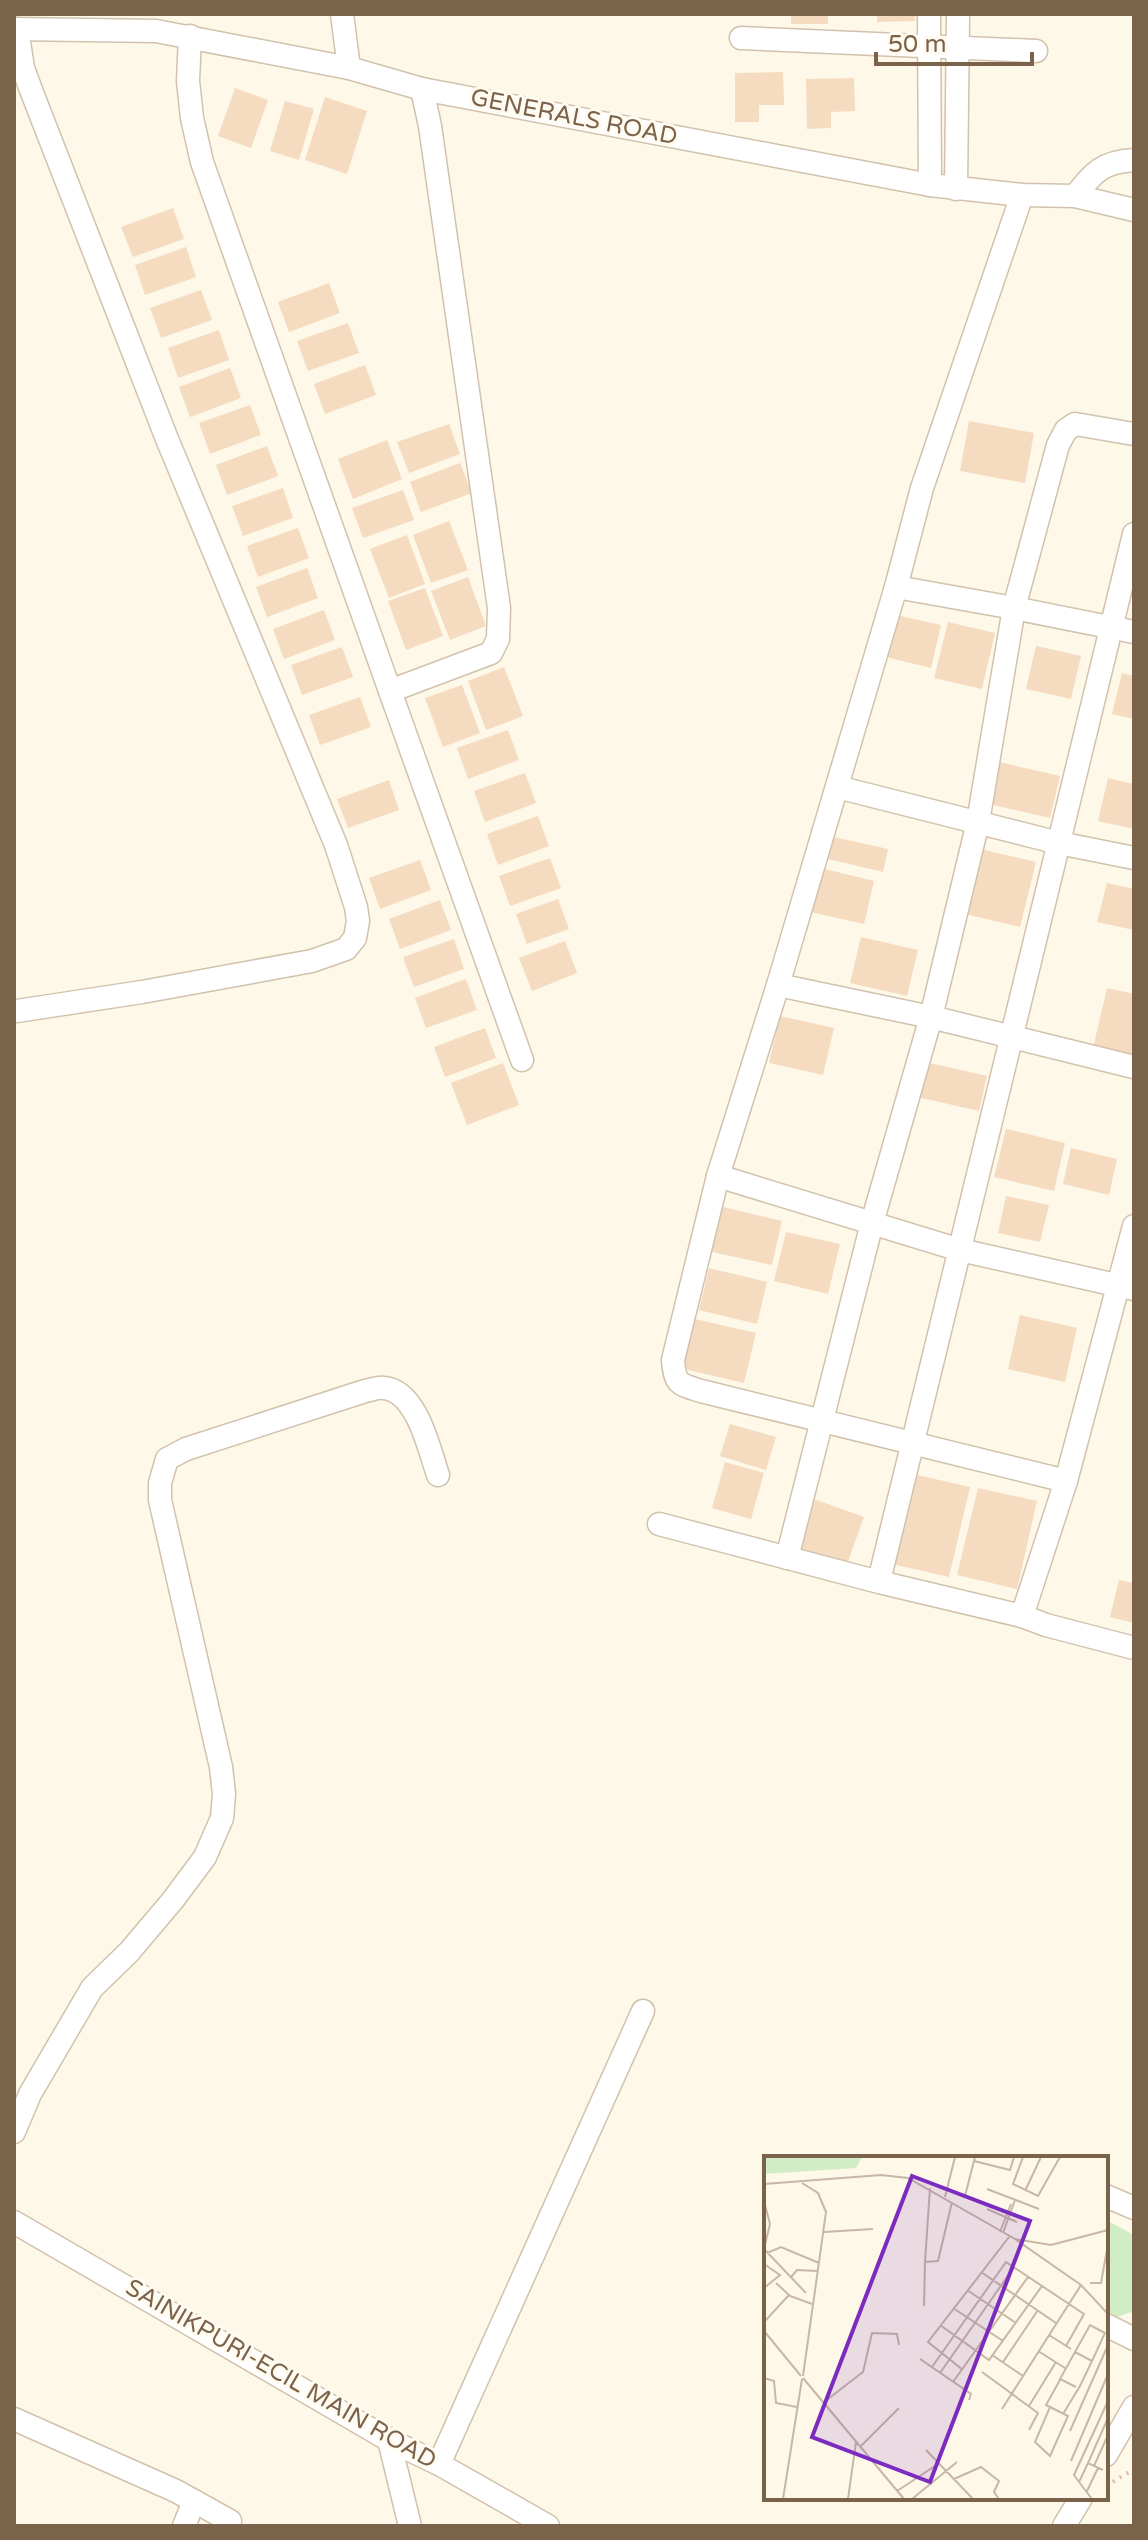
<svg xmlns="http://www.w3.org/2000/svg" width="1148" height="2540" font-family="'Varela Round',sans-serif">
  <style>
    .green { fill: #d1edc6 }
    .building { fill: #f5dbbf }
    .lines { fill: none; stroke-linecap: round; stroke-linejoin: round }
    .minor-casing { stroke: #d2c2ad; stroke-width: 25 }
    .path { stroke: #dbbfa1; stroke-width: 4; stroke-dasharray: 2 6; stroke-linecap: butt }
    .minor { stroke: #fff; stroke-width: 22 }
    .labels { text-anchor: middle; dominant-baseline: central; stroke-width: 6; stroke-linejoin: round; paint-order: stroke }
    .street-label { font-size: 24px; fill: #7b624a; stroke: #fffbf1 }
    .inset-road { fill: none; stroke: #c6b8a4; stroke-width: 2 }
    .view { fill: #7b2cbf; fill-opacity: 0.15; stroke: #7b2cbf; stroke-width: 4 }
    .inset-edge { fill: none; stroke: #7b624a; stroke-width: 4 }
  </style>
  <rect width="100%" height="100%" fill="#fef8e9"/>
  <!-- green -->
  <path class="green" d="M1106,2220L1134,2235V2311L1114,2318L1106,2314Z"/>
  <!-- building -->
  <g class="building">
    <rect x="791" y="14" width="37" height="10"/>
    <path d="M877,14H915V21L877,22Z"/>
    <path d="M783,72L784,105H759V122H735V73Z"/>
    <path d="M854,78L855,111L831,112V128L807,129L806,79Z"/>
    <path d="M235,88L268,100L251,148L218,136Z"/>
    <path d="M325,97L367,111L347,174L305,160Z"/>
    <path d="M285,101L314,109L299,160L270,151Z"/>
    <path d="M173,208L184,239L133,257L121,227Z"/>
    <path d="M186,247L196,277L145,295L135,265Z"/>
    <path d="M329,283L340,313L289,332L278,302Z"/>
    <path d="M201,290L212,320L161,338L150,308Z"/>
    <path d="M348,323L359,353L308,371L297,341Z"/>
    <path d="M219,330L229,360L178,378L168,348Z"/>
    <path d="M365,365L376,395L325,414L314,384Z"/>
    <path d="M230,368L241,398L190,417L179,387Z"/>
    <path d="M250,405L261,435L210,454L199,423Z"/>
    <path d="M969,421L1034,433L1025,483L960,471Z"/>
    <path d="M449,424L460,454L409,473L397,442Z"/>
    <path d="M387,440L402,479L353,499L338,459Z"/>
    <path d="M267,446L278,476L227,495L216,465Z"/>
    <path d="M460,463L472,493L421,512L410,482Z"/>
    <path d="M283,488L293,518L243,536L232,506Z"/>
    <path d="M403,490L414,520L363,538L352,508Z"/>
    <path d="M449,521L468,570L431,583L413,535Z"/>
    <path d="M298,528L309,558L258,577L247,546Z"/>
    <path d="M407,535L425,584L389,598L370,549Z"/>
    <path d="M307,568L318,598L267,617L256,587Z"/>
    <path d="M468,577L486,626L450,640L431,591Z"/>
    <path d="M425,588L443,636L406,650L388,601Z"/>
    <path d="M324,610L335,640L284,659L273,629Z"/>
    <path d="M896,615L941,625L931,668L886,657Z"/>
    <path d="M948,622L995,633L982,689L934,678Z"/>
    <path d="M1036,646L1081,656L1071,699L1026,689Z"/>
    <path d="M342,647L353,677L302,695L291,665Z"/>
    <path d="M504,667L523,716L486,730L468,681Z"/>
    <path d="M1122,673L1134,676V719L1112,714Z"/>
    <path d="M462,685L480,733L443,747L425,698Z"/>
    <path d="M360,697L371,727L320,745L309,715Z"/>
    <path d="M508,730L519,760L468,779L457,748Z"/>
    <path d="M999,762L1060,776L1050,818L989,804Z"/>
    <path d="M525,773L536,803L485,822L474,791Z"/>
    <path d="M1108,778L1134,784V829L1098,821Z"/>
    <path d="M389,780L399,810L348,828L337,799Z"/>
    <path d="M538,816L549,846L498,865L487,834Z"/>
    <path d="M825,835L888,849L883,872L820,857Z"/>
    <path d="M976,848L1036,862L1020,927L961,913Z"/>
    <path d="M550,858L561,888L510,906L499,876Z"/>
    <path d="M420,860L431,890L380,909L369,878Z"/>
    <path d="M821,868L874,881L864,924L811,912Z"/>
    <path d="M1107,883L1134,889V930L1097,922Z"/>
    <path d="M558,899L569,929L527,944L516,914Z"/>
    <path d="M440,900L451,930L400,949L389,919Z"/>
    <path d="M861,937L918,950L907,996L850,983Z"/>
    <path d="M454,939L464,969L414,987L403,957Z"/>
    <path d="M565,941L577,973L532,991L519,958Z"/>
    <path d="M466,979L477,1010L426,1028L415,998Z"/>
    <path d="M1107,988L1134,994V1057L1093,1048Z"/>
    <path d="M780,1016L834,1028L823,1075L769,1063Z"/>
    <path d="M485,1028L496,1058L445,1077L434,1047Z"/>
    <path d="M921,1061L987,1076L979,1111L913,1096Z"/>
    <path d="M503,1063L519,1105L467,1125L451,1083Z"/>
    <path d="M1006,1129L1065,1143L1054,1191L994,1177Z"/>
    <path d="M1071,1148L1117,1159L1109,1195L1063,1184Z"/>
    <path d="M1006,1196L1049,1205L1040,1242L998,1233Z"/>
    <path d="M719,1206L782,1221L772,1265L708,1251Z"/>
    <path d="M786,1232L840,1244L828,1294L774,1281Z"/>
    <path d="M709,1268L767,1282L757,1324L699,1310Z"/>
    <path d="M1020,1315L1077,1328L1065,1382L1008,1369Z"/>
    <path d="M691,1318L756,1333L744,1383L680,1368Z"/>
    <path d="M730,1424L776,1437L766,1470L720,1456Z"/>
    <path d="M725,1462L764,1473L751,1519L712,1508Z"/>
    <path d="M913,1474L970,1487L949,1577L892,1564Z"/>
    <path d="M978,1488L1037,1501L1017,1589L957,1575Z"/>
    <path d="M808,1497L864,1517L846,1567L790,1548Z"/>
    <path d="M1119,1580L1134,1583V1623L1110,1617Z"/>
  </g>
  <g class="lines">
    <!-- minor casing -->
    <g class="minor-casing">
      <g id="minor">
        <path d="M342,14L349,68"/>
        <path d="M929,14L930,185"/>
        <path d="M14,29L156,31L349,68L422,89L930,185L1022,195L1075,196L1134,210"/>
        <path d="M190,36L188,81L192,118L202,162L390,691L491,653L498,639L499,608L430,126L422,89"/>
        <path d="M741,38L1036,51"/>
        <path d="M956,189L958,14"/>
        <path d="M1022,195L922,488L896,587L778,985L718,1176L673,1360C675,1385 679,1384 701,1391L1066,1481"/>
        <path d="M1075,196C1094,172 1102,162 1134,160"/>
        <path d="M896,587L1014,608L1134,632"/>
        <path d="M390,691L522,1060"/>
        <path d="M837,787L1059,843L1134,858"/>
        <path d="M778,985L931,1017L1134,1067"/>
        <path d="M17,1011L142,992L312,961L346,949L355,938L358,921L356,907L336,845L167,439L31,90L23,68L17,29"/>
        <path d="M718,1176L960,1250L1134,1289"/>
        <path d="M659,1524L879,1582L1022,1616L1046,1625L1134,1648"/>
        <path d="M787,1558L872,1223L931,1017L978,822L1014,608L1058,445L1066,430L1075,424L1134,434"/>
        <path d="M879,1581L1134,534"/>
        <path d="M1022,1616L1066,1481L1134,1226"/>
        <path d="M14,2132L30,2094L92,1988L129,1952L173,1900L205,1857L222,1818L224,1794L221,1767L160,1500V1483L167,1459L186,1449L365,1391C371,1390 378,1387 384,1388C417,1391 429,1449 438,1475"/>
        <path d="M1106,2196L1134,2208"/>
        <path d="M14,2222L389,2440L439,2464L548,2526"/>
        <path d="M1106,2325L1134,2339"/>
        <path d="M14,2419L176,2491L230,2521"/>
        <path d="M389,2440L410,2526"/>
        <path d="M1106,2455L1134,2407"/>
        <path d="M439,2464L643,2011"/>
        <path d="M184,2526L194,2501"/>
        <path d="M1064,2526L1081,2498"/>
      </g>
    </g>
    <!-- path -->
    <path class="path" d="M1106,2486L1134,2469"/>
    <!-- minor -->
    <use href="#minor" class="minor"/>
  </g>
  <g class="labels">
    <!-- street labels -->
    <g class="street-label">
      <text transform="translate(574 117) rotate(11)">GENERALS ROAD</text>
      <text transform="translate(281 2374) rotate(30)">SAINIKPURI-ECIL MAIN ROAD</text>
    </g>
  </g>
  <!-- overview -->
  <g transform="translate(764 2156)">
    <rect width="344" height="344" fill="#fef8e9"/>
    <path d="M0,1H98L92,12L0,18Z" fill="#d1edc6"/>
    <path class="inset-road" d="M259,1L249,28L274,40L296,1M210,5L246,14L250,1M38,27L54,37L62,56L39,220M0,28L117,19L144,22L251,83L317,129L344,158M166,32L161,106L174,105L188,46M223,33L275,53M261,35L277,1M201,40L211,1M181,41L191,1M0,45L6,68L0,93M223,53L253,66M60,76L109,73M236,76L247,48M239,77L251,44M251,83L287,89L344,74M0,93L42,137M3,97L17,91L55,107M0,108L16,119L0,132M217,116L292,167M27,121L33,114L53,115M12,127L26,140L48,148M326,127H337L344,88M203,134L252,167M160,150L161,106M189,152L239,185M1,165L25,139M176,169L225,204L278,130M0,175L37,220M285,179L307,193M274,195L301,212M311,196L296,223L312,231M228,199L259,220M156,203L207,238L205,244M239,206L274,154M168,211L242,106L320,158L302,190M199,214L164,186L245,81M218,216L274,257L265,274M176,217L250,111M0,222L10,225L12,247L33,251M39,222L140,343M189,226L264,121M60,246L99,216L108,177L133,178L135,189M265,250L292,206M286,251L304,260L286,300L271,286ZM286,251L282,249L296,224M238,253L317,129M299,258L316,230L328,205L341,177L326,169L311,196L328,205M306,275L344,189M96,291L135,252M162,294L209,343M307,305L344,218M324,307L344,262M330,310L344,279M190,323L217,311L235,325L230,336L235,343M315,326L310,319L344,245M133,335L174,308M323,335L334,312M19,343L38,223M84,343L92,286M148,343L193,306M328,343L315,326L324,307L339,314"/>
    <path class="view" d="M148,20L266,65L166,326L48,281Z"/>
    <rect width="344" height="344" class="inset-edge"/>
  </g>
  <!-- border -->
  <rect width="1148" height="2540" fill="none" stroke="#7b624a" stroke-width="32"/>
  <!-- scale -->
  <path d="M876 52v12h156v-12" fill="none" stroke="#7b624a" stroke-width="4"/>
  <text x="888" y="52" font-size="24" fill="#7b624a" stroke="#fffbf1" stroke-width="6" paint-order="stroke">50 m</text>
</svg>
